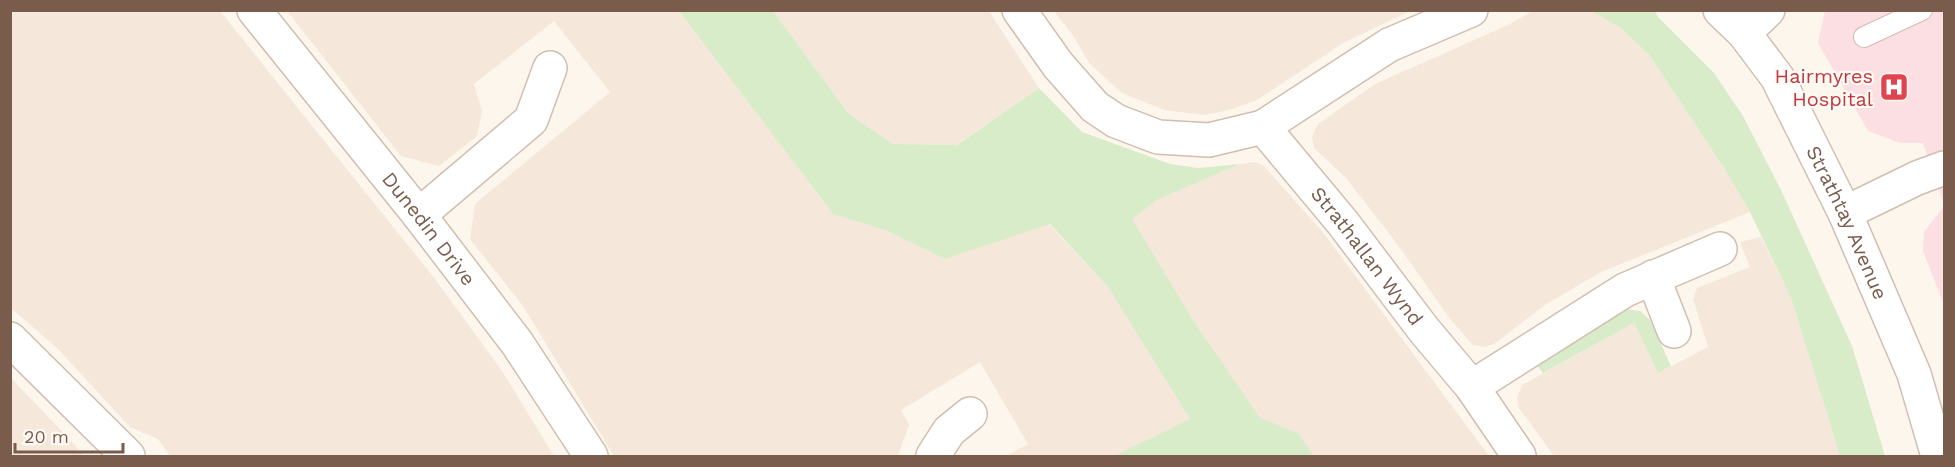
<svg xmlns="http://www.w3.org/2000/svg" width="1955" height="467" font-family="'Work Sans',sans-serif">
  <style>
    .residential { fill: #f5e8da }
    .medical { fill: #fbdfe3 }
    .green { fill: #d8ecc9 }
    .lines { fill: none; stroke-linecap: round; stroke-linejoin: round }
    .service-casing { stroke: #d1beb0; stroke-width: 22 }
    .minor-casing { stroke: #d1beb0; stroke-width: 36 }
    .tertiary-casing { stroke: #d1beb0; stroke-width: 36 }
    .service { stroke: #fff; stroke-width: 20 }
    .minor { stroke: #fff; stroke-width: 33 }
    .tertiary { stroke: #fff; stroke-width: 33 }
    .labels { text-anchor: middle; dominant-baseline: central; stroke-width: 4.5; stroke-linejoin: round; paint-order: stroke }
    .health-label { font-size: 20px; fill: #be3a42; stroke: #fffaf3; text-anchor: end }
    .street-label { font-size: 20px; fill: #7a5c4d; stroke: #fffaf3 }
  </style>
  <rect width="100%" height="100%" fill="#fdf6ec"/>
  <!-- residential -->
  <g class="residential">
    <path d="M11,10L220,11L435,279L502,371L554,456H170L158,439L130,427L58,349L11,308Z"/>
    <path d="M287,11H679L833,214L887,231L945,259L1049,224L1108,287L1191,420L1114,456H1006L1028,444L980,362L901,410L909,425L898,456H614L523,306L470,239L475,204L610,92L554,21L474,84L482,111L477,136L439,166L401,156Z"/>
    <path d="M773,11H989L1039,88L956,145L893,144L849,114Z"/>
    <path d="M1054,11H1410L1343,43L1257,100L1229,110L1204,115L1164,110L1122,93L1090,64L1072,34Z"/>
    <path d="M1533,11H1591L1621,28L1650,56L1724,168L1750,212L1601,272L1545,305L1494,344L1485,347L1473,345L1451,320L1395,241L1346,178L1314,148L1312,136L1318,124L1375,84L1508,25Z"/>
    <path d="M1254,162L1263,165L1322,231L1489,456H1314L1298,433L1260,419L1193,320L1131,219L1157,200L1240,164Z"/>
    <path d="M1761,237L1791,298L1840,456H1554L1519,408L1517,398L1522,385L1634,323L1658,373L1708,347L1693,299L1697,288L1750,267L1740,242Z"/>
    <path d="M11,378L74,444L84,456H11Z"/>
  </g>
  <!-- medical -->
  <g class="medical">
    <path d="M1825,11H1944V204L1923,143H1900L1868,131L1818,43Z"/>
    <path d="M1944,206V305L1923,251L1924,232Z"/>
  </g>
  <!-- green -->
  <g class="green">
    <path d="M679,11H773L849,114L893,144L957,145L1039,88L1082,132L1170,164L1198,168L1240,164L1157,200L1132,219L1193,320L1260,418L1298,433L1314,456H1114L1190,419L1108,287L1050,224L945,259L887,231L833,214Z"/>
    <path d="M1591,11H1655L1658,17L1714,73L1743,116L1781,190L1852,346L1885,456H1840L1791,298L1750,212L1724,168L1650,56L1621,28Z"/>
    <path d="M1625,309L1640,311L1650,320L1671,366L1658,373L1634,323L1543,373L1536,364Z"/>
  </g>
  <g class="lines">
    <!-- service casing -->
    <g class="service-casing">
      <path id="service" d="M1864,37L1922,10"/>
    </g>
    <!-- minor casing -->
    <g class="minor-casing">
      <g id="minor">
        <path id="s1" d="M254,10L419,215L517,343L591,456"/>
        <path id="s2" d="M1019,10L1058,65L1095,107L1116,121L1158,137L1209,140L1263,127L1343,223L1424,330L1472,387L1519,456"/>
        <path d="M1744,33L1768,10"/>
        <path d="M1263,127L1389,45L1471,10"/>
        <path d="M1845,213L1917,178L1944,168"/>
        <path d="M419,215L531,120L550,68"/>
        <path d="M1653,277L1674,331"/>
        <path d="M10,339L128,456"/>
        <path d="M1472,387L1625,290L1720,249"/>
        <path d="M933,456L949,431L970,414"/>
      </g>
    </g>
    <!-- tertiary casing -->
    <g class="tertiary-casing">
      <g id="tertiary">
        <path id="s3" d="M1720,10L1744,33L1777,77L1845,213L1914,374L1938,456"/>
      </g>
    </g>
    <!-- service -->
    <use href="#service" class="service"/>
    <!-- minor -->
    <use href="#minor" class="minor"/>
    <!-- tertiary -->
    <use href="#tertiary" class="tertiary"/>
  </g>
  <!-- icons -->
  <defs>
    <g id="hospital-square" transform="scale(1.5)"><rect x="-9" y="-9" width="18" height="18" rx="4" fill="#e0444e" stroke="#fffaf3"/><path d="M-5-5h3v3.5h4V-5h3V5h-3V1.5h-4V5h-3Z" fill="#fff"/></g>
  </defs>
  <g fill-rule="evenodd">
    <use href="#hospital-square" x="1894" y="87"/>
  </g>
  <g class="labels">
    <!-- health labels -->
    <g class="health-label">
      <text x="1873" y="76">Hairmyres<tspan x="1873" dy="23">Hospital</tspan></text>
    </g>
    <!-- street labels -->
    <g class="street-label">
      <text stroke="none"><textPath href="#s3" startOffset="250">Strathtay Avenue</textPath></text>
      <text stroke="none"><textPath href="#s1" startOffset="280">Dunedin Drive</textPath></text>
      <text stroke="none"><textPath href="#s2" startOffset="466">Strathallan Wynd</textPath></text>
    </g>
  </g>
  <!-- border -->
  <rect width="1955" height="467" fill="none" stroke="#7a5c4d" stroke-width="24"/>
  <!-- scale -->
  <path d="M15 443v9h108v-9" fill="none" stroke="#7a5c4d" stroke-width="3"/>
  <text x="24" y="443" font-size="18" fill="#7a5c4d" stroke="#fffaf3" stroke-width="4.5" paint-order="stroke">20 m</text>
</svg>
